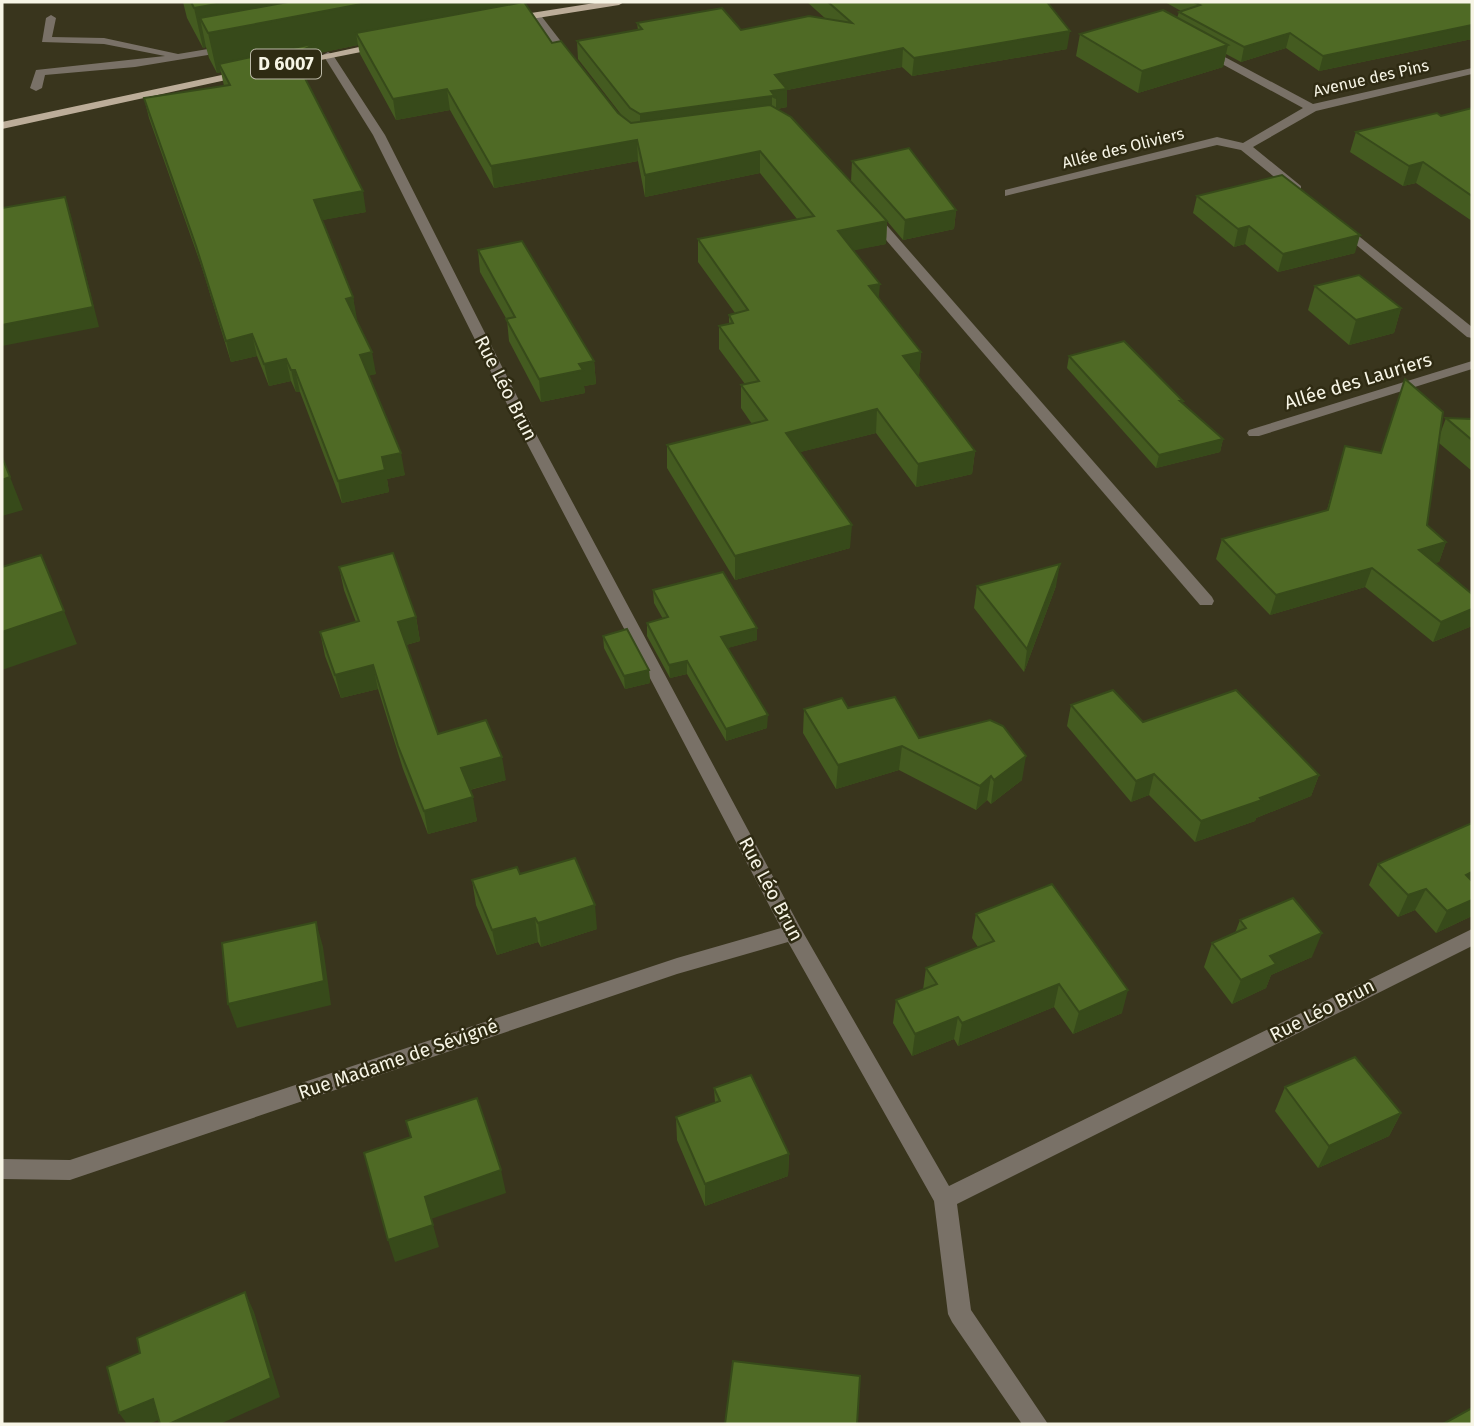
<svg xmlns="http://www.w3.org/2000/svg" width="1474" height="1426" font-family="'Fira Sans',sans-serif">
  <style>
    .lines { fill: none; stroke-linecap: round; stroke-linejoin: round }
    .minor { fill: #797167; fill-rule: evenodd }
    .major { fill: #bcad99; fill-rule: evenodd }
    .wall { fill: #445b20 }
    .shaded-wall { fill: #374a1a }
    .building { fill: #4f6a25; stroke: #374a1a; stroke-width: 2 }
    .labels { text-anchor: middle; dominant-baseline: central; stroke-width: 5; stroke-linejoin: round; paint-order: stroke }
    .far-street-label { font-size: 16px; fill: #f7f5e6; stroke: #2f2b13 }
    .shield { fill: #2f2b13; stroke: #bbb8a7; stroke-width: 2 }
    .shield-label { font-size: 18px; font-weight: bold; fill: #f7f5e6 }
    .street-label { font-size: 19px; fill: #f7f5e6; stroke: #2f2b13 }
  </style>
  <rect width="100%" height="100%" fill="#39351d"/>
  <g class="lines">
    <!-- minor -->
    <g class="minor">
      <path d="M531,13H539L573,57V61H565L531,17Z"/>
      <path d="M51,15L56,18L52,37L104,38L178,54L232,45L237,48L232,51L135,67L45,75L42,88L36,91L30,88L36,70L165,56L104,44L42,42L46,18Z"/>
      <path d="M1200,48H1208L1313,104L1472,68V74L1316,111L1253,147L1301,186V192H1293L1241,150L1217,145L1005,196V190L1217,137L1243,143L1303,108L1200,52Z"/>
      <path d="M328,52L333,55L385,135L536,434L800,927L949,1186L1472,929V946L957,1204L971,1310L1048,1424H1022L952,1322L948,1314L934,1201L788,942L677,974L70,1180L2,1179V1159L70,1160L677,958L781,928L522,434L373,135L323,55Z"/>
      <path d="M872,212L876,213L1212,597L1214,601L1212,605H1200L868,219L866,216Z"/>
      <path d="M1340,221L1472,327V338L1467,337L1336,228L1334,225Z"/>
      <path d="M1472,361V369L1259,436H1249L1247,433L1249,430Z"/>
    </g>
    <!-- major -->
    <g class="major">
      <path d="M601,2H624L619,5L512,22L507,19L512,16Z"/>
      <path d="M382,42L386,43V47L296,65L290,62Z"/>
      <path d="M245,70L251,73L249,75L2,129V122Z"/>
    </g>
  </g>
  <!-- wall -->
  <g class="wall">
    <path d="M183,2H519L552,43L618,113L623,117L578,59L577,41L638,30L637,23L741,30L826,19L807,2H1047L1067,49L912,76L902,67L787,90V107L777,109L884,217L851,181L852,161L956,210L954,229L903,240L887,221L886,244L853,250L879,299L921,352L919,375H918L975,451L972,474L916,487L876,433L800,452L850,548L735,580L667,468V445L752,424L741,408V385L745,384L719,349V326L729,324V315L735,313L698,262V239L797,219L760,173L645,197L638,161L494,188L450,110L396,120L360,54L358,45L319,53L320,62L302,72L366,212L322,220L353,297L356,319L376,374L368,375L405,475L387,479L389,492L342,503L300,392H296L291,381L269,386L257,356L231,362L202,268L149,118L144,98L224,86L221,72L217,73L209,58L206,47L203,48L187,18Z"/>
    <path d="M1165,2H1472V39L1319,71L1286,48L1241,62L1226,54L1223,67L1138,93L1076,56L1080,34L1177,18L1179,12L1181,11Z"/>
    <path d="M1472,108V221L1416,183L1403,186L1350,152L1356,132L1441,116Z"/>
    <path d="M1197,196L1355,253L1278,272L1245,244L1234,247L1193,213Z"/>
    <path d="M478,250L594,361L596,384L584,386L585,393L541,402L509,341L507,320L480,272Z"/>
    <path d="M1315,286L1401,308L1394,333L1349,345L1308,310Z"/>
    <path d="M1069,356L1182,403L1223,439L1220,452L1156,468L1067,368Z"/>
    <path d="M1446,418L1472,419V471L1439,443L1427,525L1446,542L1439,562L1434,563L1472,594V626L1433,642L1365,587L1270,615L1216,559L1222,539L1327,510L1345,446L1380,453L1440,434Z"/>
    <path d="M339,567L416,617L420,641L406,645L438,734L506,780L470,790L477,821L428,834L403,769L378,689L341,698L325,656L320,632L356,622L344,590Z"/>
    <path d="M977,586H1056L1024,672L974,608Z"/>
    <path d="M653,590L757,640L727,648L767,728L726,741L687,674L670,678L647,636V623L663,619L654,603Z"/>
    <path d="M603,636L649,670L650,683L625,689L604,648Z"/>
    <path d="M1071,705L1143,722L1319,775L1311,796L1256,818L1255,821L1195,842L1149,795L1131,802L1067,726Z"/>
    <path d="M848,708L919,738L1022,780L991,804L987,800L976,810L899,770L836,789L803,733L804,709Z"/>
    <path d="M1472,823V916L1436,933L1415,910L1398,917L1369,885L1378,864Z"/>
    <path d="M520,874L597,929L541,947L538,942L497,955L476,905L472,880Z"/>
    <path d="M976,914L1122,1013L1073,1034L1054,1007L958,1046L954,1039L912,1056L893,1023L896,1000L923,990L926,968L978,947L972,938Z"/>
    <path d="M1240,920L1312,957L1271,975L1266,988L1232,1004L1204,967L1212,943L1235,933Z"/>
    <path d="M1285,1087L1401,1113L1389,1136L1318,1168L1275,1111Z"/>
    <path d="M714,1088L789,1154L788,1176L705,1206L677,1140L676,1117L715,1103Z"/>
  </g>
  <!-- shaded-wall -->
  <g class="shaded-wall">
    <path d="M228,2H519L520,13L356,33L358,45L319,53L320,62L296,75L219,64L221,72L217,73L208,33L200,18L206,47L203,48L194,8Z"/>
    <path d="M1472,25V39L1319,71L1323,56Z"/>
    <path d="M1070,31L1067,49L912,76L914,58Z"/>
    <path d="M1290,33L1286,48L1241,62L1244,47Z"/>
    <path d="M1228,45L1223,67L1138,93L1142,71Z"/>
    <path d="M903,48L902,67L787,90V107L776,109V98L772,96V114L640,132V114L775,75Z"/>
    <path d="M447,89L450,110L396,120L393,99Z"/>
    <path d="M637,140L638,161L494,188L491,166Z"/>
    <path d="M760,151V173L645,197V175Z"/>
    <path d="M1423,162L1416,183L1403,186L1409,166Z"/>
    <path d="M363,191L366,212L318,221L314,200Z"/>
    <path d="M65,197L71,216L99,327L2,346V325Z"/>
    <path d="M956,210L954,229L903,240L905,220Z"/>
    <path d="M887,221L886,244L837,254L838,231Z"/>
    <path d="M1249,226L1245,244L1234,247L1238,229Z"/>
    <path d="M1360,235L1355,253L1278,272L1283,254Z"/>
    <path d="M880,284L878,306L869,286Z"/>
    <path d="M353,297L357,319L350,320L346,299Z"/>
    <path d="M1401,308L1394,333L1349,345L1356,320Z"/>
    <path d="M252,334L257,356L231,362L226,341Z"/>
    <path d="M372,352L376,374L364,377L360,355Z"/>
    <path d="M921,352L919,375L901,379L903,356Z"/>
    <path d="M286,359L291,381L269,386L264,364Z"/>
    <path d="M594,361L596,384L584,386L585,393L541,402L539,379L579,364Z"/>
    <path d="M291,370H295L300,392H296Z"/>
    <path d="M877,409L876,433L785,456L786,433Z"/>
    <path d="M1223,439L1220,452L1156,468L1159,455Z"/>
    <path d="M975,451L972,474L916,487L918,464Z"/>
    <path d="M401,453L405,475L387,479L389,492L342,503L338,481L382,457Z"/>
    <path d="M10,477L23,510L2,516V480Z"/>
    <path d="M852,525L850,548L735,580V556Z"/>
    <path d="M1446,542L1439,562L1412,570L1419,550Z"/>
    <path d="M1060,564L1056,586L1024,672L1027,649Z"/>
    <path d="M1372,568L1365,587L1270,615L1276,595Z"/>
    <path d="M1472,609V626L1433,642L1441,622Z"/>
    <path d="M64,611L77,644L2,670V632Z"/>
    <path d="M416,617L420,641L402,646L398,622Z"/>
    <path d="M757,628V640L721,650V637Z"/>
    <path d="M687,661V674L670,678L669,665Z"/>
    <path d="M373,665L378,689L341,698L335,675Z"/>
    <path d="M649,670L650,683L625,689L624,676Z"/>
    <path d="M768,715L767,728L726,741V729Z"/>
    <path d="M902,746L899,770L836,789L838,765Z"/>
    <path d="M1026,756L1022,780L991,804L994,780Z"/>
    <path d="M502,757L506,780L465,791L461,768Z"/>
    <path d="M1154,774L1149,795L1131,802L1136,781Z"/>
    <path d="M1319,775L1311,796L1256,818L1255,821L1195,842L1201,821Z"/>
    <path d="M991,776L987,800L976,810L980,786Z"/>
    <path d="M473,797L477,821L428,834L424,811Z"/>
    <path d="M1472,872V889L1466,875Z"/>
    <path d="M1426,889L1415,910L1398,917L1408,895Z"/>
    <path d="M1472,900V916L1436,933L1447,911Z"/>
    <path d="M595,905L597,929L541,947L538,923Z"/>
    <path d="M535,918L538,942L497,955L492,930Z"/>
    <path d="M316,922L323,947L331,1005L237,1028L228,1004Z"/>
    <path d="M1322,933L1312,957L1271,975L1266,988L1232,1004L1241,980L1270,956Z"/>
    <path d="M1059,984L1054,1007L958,1046L962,1023Z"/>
    <path d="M1128,990L1122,1013L1073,1034L1079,1012Z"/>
    <path d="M958,1017L954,1039L912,1056L915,1034Z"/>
    <path d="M1401,1113L1389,1136L1318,1168L1329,1146Z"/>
    <path d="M789,1154L788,1176L705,1206V1184Z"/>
    <path d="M501,1170L506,1193L431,1219L425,1197Z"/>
    <path d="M433,1225L439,1247L395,1262L388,1240Z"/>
    <path d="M245,1292L254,1312L280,1397L220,1424H169Z"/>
    <path d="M153,1399L164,1418L149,1424H127L119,1413Z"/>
  </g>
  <!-- building -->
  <g class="building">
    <path d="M191,2H228L194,8Z"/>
    <path d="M288,2H372L208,33L200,18Z"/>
    <path d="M524,2L552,43L561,41L618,113L631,123L770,105L791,117L887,221L838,231L880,284L869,286L921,352L903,356L975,451L918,464L877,409L786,433L852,525L735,556L667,445L767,420L741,385L759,381L719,326L733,323L729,315L748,310L698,239L814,216L760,151L645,175L637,140L491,166L447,89L393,99L356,33Z"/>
    <path d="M828,2H1047L1070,31L914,58L903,48L775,75L787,89L771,91L776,98L772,96L640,114L630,108L577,41L642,29L637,23L722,8L741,30L809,16L852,23Z"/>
    <path d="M1194,2H1472V25L1323,56L1290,33L1244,47L1179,12L1200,5Z"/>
    <path d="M1163,10L1228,45L1142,71L1080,34Z"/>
    <path d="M317,43L293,55L363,191L314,200L353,297L346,299L372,352L360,355L401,453L382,457L385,470L338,481L295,370H291L286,359L264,364L252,334L226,341L196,246L144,98L230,85L219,64Z"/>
    <path d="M1472,108V196L1423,162L1409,166L1356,132L1437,113L1441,116Z"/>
    <path d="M909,148L956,210L905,220L852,161Z"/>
    <path d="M1282,175L1360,235L1283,254L1249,226L1238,229L1197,196Z"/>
    <path d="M65,197L93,307L2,325V208Z"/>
    <path d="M522,241L594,361L579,364L583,370L539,379L506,319L515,317L478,250Z"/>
    <path d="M1359,275L1401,308L1356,320L1315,286Z"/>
    <path d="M1124,341L1183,401H1180L1223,439L1159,455L1069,356Z"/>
    <path d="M1405,379L1443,412L1427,525L1446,542L1419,550L1472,594V609L1441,622L1372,568L1276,595L1222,539L1328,510L1345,446L1381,453Z"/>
    <path d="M1446,418L1472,419V440Z"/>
    <path d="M2,457L10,477L2,480Z"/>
    <path d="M393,553L416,617L398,622L438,734L486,720L502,757L461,768L473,797L424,811L398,746L373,665L335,675L320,632L359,621L339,567Z"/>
    <path d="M41,555L64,611L2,632V567Z"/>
    <path d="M1060,564L1027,649L977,586Z"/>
    <path d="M723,572L757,628L721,637L768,715L726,729L687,661L669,665L647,623L668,617L653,590Z"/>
    <path d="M627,629L649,670L624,676L603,636Z"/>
    <path d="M1113,690L1143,722L1236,690L1319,775L1260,798L1262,800L1201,821L1154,774L1136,781L1071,705Z"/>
    <path d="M895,697L919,738L990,720L1003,726L1026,756L994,780L991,776L980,786L902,746L838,765L804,709L842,698L848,708Z"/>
    <path d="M1472,823V872L1466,875L1472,881V900L1447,911L1426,889L1408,895L1378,864Z"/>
    <path d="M575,858L595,905L538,923L535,918L492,930L472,880L517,867L520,874Z"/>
    <path d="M1052,884L1128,990L1079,1012L1059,984L962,1023L958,1017L915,1034L896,1000L937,984L926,968L994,941L976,914Z"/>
    <path d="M1293,898L1322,933L1270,956L1276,964L1241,980L1212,943L1246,928L1240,920Z"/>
    <path d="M316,922L324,981L228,1004L222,943Z"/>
    <path d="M1355,1057L1401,1113L1329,1146L1285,1087Z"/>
    <path d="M751,1075L789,1154L705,1184L676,1117L720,1101L714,1088Z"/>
    <path d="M477,1098L501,1170L425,1197L433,1225L388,1240L364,1153L411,1137L406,1121Z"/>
    <path d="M245,1292L271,1378L169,1424H160L153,1399L119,1413L107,1367L140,1353L137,1338Z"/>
    <path d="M733,1361L860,1376L857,1424H725Z"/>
    <path d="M1472,1408V1424H1443Z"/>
  </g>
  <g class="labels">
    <!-- far-street labels -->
    <g class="far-street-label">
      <text transform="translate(1371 78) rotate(-13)">Avenue des Pins</text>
      <text transform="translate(1123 148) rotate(-14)">Allée des Oliviers</text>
    </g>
    <!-- shield labels -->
    <rect class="shield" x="251" y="49.5" width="70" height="29" rx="5"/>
    <g class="shield-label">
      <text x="286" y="64">D 6007</text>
    </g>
    <!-- street labels -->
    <g class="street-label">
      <text transform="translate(1358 381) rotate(-17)">Allée des Lauriers</text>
      <text transform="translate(506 388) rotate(63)">Rue Léo Brun</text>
      <text transform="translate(771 889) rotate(62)">Rue Léo Brun</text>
      <text transform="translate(1322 1010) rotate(-27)">Rue Léo Brun</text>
      <text transform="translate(398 1059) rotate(-19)">Rue Madame de Sévigné</text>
    </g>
  </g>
  <!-- border -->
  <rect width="1474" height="1426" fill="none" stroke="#f7f5e6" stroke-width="7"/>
</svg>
